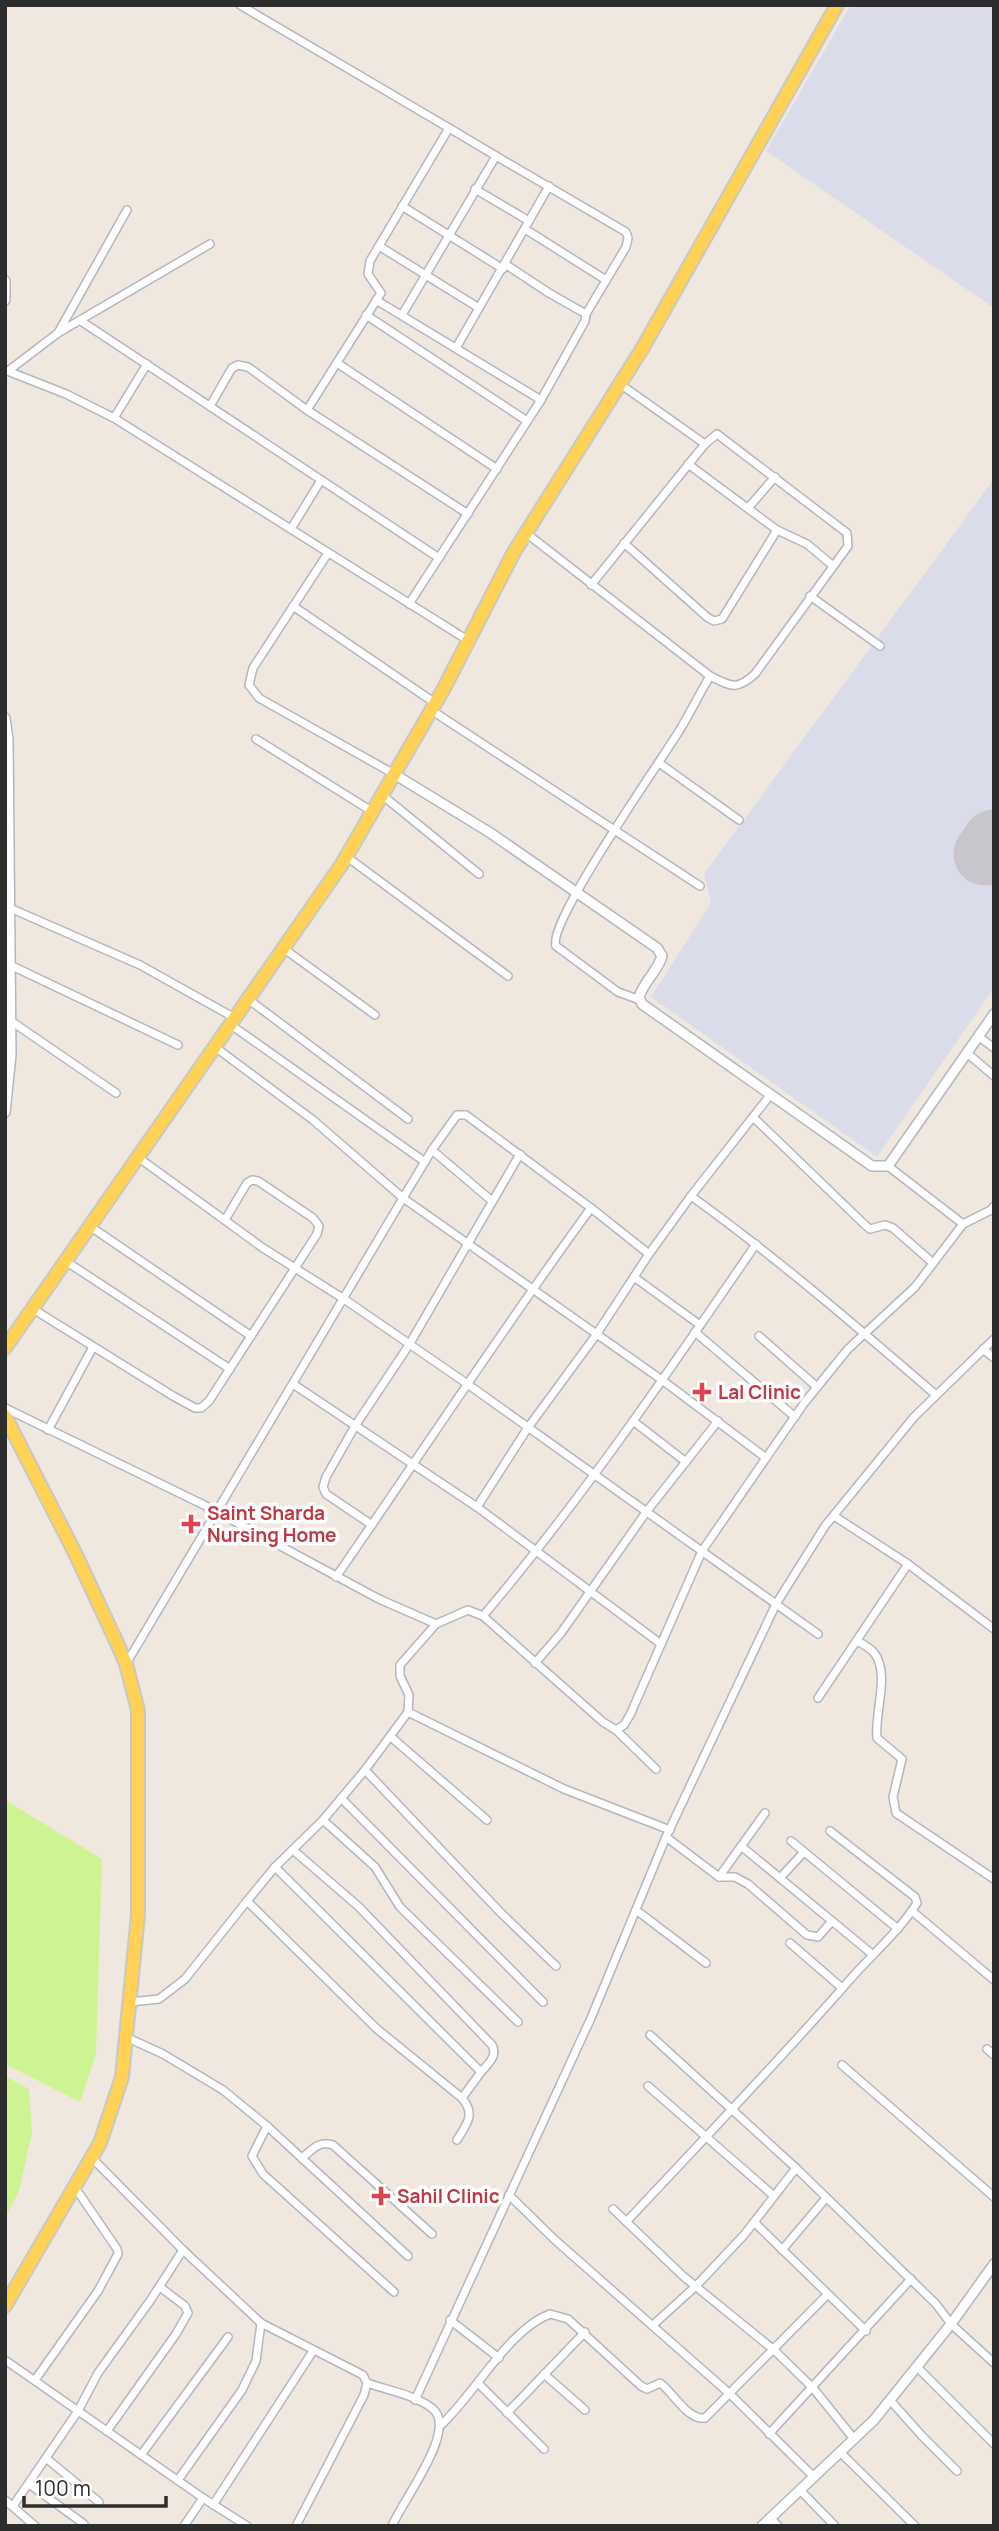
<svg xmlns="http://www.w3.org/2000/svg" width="999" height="2531" font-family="Manrope,sans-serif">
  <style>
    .airport { fill: #dadde9 }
    .pitch { fill: #cef491 }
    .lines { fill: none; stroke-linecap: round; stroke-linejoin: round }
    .runway { stroke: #c8c6cc; stroke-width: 63 }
    .minor-casing { stroke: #b3b6c2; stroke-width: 10 }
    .tertiary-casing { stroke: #b3b6c2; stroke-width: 12 }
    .primary-casing { stroke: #c8c8c8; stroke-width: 16 }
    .minor { stroke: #fff; stroke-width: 7 }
    .tertiary { stroke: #fff; stroke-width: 9 }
    .primary { stroke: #ffd155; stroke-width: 12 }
    .health-dot { fill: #e0444e; stroke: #fff; stroke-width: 2.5 }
    .labels { text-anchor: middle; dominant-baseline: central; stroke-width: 7; stroke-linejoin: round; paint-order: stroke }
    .health-label { font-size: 19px; font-weight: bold; fill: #be3a42; stroke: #fff; text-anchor: start }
  </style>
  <rect width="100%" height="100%" fill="#f0e8df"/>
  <!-- airport -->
  <g class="airport">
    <path d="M851,5H994V308L766,151Z"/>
    <path d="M994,479V988L877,1157L651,997L711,903L704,874Z"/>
  </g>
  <!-- pitch -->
  <g class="pitch">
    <path d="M5,1800L102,1859L96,2053L80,2102L5,2064Z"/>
    <path d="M5,2076L29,2089L32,2133L19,2191L5,2218Z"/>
  </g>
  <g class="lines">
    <!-- runway -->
    <path class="runway" d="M985,854L994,841"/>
    <!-- minor casing -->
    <g class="minor-casing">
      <g id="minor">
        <path d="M240,5L449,128L370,261L368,274L381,293L307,410"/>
        <path d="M449,128L496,156"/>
        <path d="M475,189L529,221"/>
        <path d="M402,206L503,269"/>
        <path d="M525,229L606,280"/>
        <path d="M379,246L479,308"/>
        <path d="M505,264L549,293L586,314"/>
        <path d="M376,300L541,400L409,604"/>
        <path d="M366,315L527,421"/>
        <path d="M402,315L496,156L626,232L628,238L626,247L586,314L585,321L541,400"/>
        <path d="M81,321L439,558"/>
        <path d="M58,333L127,210"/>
        <path d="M456,348L549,186"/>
        <path d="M337,363L497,469"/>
        <path d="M5,370L66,394L114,418L469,641"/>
        <path d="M8,371L58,333L210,244"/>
        <path d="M620,384L705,444"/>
        <path d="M210,406L232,368L238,365L248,367L307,410L468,514"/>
        <path d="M114,418L147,364"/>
        <path d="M688,464L777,530L807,544L832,565"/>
        <path d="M748,508L775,477"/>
        <path d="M291,529L321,480"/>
        <path d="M526,533L710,676"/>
        <path d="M624,543L707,617L714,621L722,619L777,530"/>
        <path d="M328,553L253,668L249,685L259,698L394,774"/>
        <path d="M591,585L705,444L717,434L847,533L848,546L755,674C736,691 731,686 710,676C700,693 691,711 681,728C663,758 546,924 556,946L618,992L640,1000"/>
        <path d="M810,596L880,646"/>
        <path d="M293,606L435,703"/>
        <path d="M431,710L700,886"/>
        <path d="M256,739L373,812"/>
        <path d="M659,763L739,820"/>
        <path d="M382,795L479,874"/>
        <path d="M347,857L508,976"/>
        <path d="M10,908L140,965L235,1018"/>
        <path d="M283,948L375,1015"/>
        <path d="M10,965L178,1045"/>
        <path d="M248,999L408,1119"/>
        <path d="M11,1021L116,1093"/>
        <path d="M231,1025L425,1162"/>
        <path d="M978,1036L994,1048"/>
        <path d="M215,1047L313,1120L403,1198L662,1380L766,1458L702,1551L630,1715L624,1725L616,1730L603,1722L483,1616"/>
        <path d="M967,1053L994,1076"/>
        <path d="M753,1117L864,1224L870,1229L885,1225L893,1228L933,1263"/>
        <path d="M432,1150L492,1201"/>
        <path d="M139,1158L263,1248L344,1299L466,1383L818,1634"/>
        <path d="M888,1166L963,1224L991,1210L994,1206"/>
        <path d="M691,1196L771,1094"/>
        <path d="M91,1227L251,1336"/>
        <path d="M67,1262L230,1369"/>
        <path d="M634,1277L700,1325"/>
        <path d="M33,1309L173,1396L195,1408H201L209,1401L317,1234L319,1226L313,1218L258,1181L252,1180L247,1183L225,1220"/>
        <path d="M695,1332L795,1417"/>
        <path d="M759,1336L817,1387"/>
        <path d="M983,1349L994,1358"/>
        <path d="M293,1384L477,1507L661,1644"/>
        <path d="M5,1408L204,1505L379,1599L436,1624L468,1610L483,1616C582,1499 669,1371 756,1244"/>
        <path d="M633,1421L686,1462"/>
        <path d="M48,1430L93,1347"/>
        <path d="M766,1458L805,1402L848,1349L915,1287L963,1224"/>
        <path d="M477,1507L527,1429L596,1335L649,1254L691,1196C777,1258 856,1326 936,1395"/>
        <path d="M834,1516L908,1564L994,1629"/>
        <path d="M372,1525L326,1494L323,1487L326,1477L355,1426L409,1345L520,1154"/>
        <path d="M336,1577C421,1454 503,1328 591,1208"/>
        <path d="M857,1641C863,1644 871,1648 875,1654C890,1675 874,1714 877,1738L902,1759L893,1797L896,1813L994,1879"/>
        <path d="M535,1663L561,1633L647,1511L718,1421"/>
        <path d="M126,1664L403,1198L432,1150L457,1115H466L591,1208L649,1254"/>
        <path d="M818,1698L908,1564"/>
        <path d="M408,1712L564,1789L670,1830"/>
        <path d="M616,1730L656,1769"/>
        <path d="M391,1737L487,1820"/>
        <path d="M365,1770L501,1913L556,1966"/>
        <path d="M341,1798L543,2002"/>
        <path d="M323,1820L375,1867L400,1907L518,2022"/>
        <path d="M666,1837L719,1877H735L748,1884L807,1935L818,1937L832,1921"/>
        <path d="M791,1841L898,1929"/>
        <path d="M741,1846L872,1954"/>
        <path d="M293,1850L358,1906L492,2045C498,2056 488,2064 481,2072"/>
        <path d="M275,1867L481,2072L462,2098C476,2115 467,2123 457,2140"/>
        <path d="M719,1877L765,1813"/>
        <path d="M780,1878L804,1852"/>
        <path d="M247,1901L377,2029L462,2098"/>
        <path d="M636,1910L706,1963"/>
        <path d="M912,1911L994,1980"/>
        <path d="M790,1943L842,1988"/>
        <path d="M130,2002L159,1999L185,1979L247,1901L275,1867L323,1820L365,1770L408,1712L409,1695L400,1676V1665L436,1624"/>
        <path d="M650,2035L796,2168L936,2304L951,2324L994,2363"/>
        <path d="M128,2038L163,2054L223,2090L267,2126L408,2256"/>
        <path d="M987,2049L994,2055"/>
        <path d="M842,2065L994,2197"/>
        <path d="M648,2086L774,2196"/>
        <path d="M267,2126L252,2156L263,2174L394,2292"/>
        <path d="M92,2158L183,2250L261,2323L363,2375L367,2383L364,2395L296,2526"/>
        <path d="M302,2158C312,2150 319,2140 333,2145L432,2234"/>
        <path d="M509,2195L555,2240L730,2394L814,2477"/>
        <path d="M613,2209L683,2276L774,2350L813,2388L854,2439"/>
        <path d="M627,2221C701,2142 776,2064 847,1983C870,1956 898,1933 917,1903L915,1897L830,1831"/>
        <path d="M755,2223L866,2331"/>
        <path d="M782,2250L826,2198"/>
        <path d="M450,2320L499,2358"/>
        <path d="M653,2325L696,2286L744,2235L796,2168"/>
        <path d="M5,2360L203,2498L247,2526"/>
        <path d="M917,2367L994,2444"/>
        <path d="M544,2374L585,2410"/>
        <path d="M35,2380L98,2291L118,2254L117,2249L74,2186"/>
        <path d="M367,2383C387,2390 416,2395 433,2409C458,2430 402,2501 392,2526"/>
        <path d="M478,2383L544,2449"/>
        <path d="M415,2400L591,2018L666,1837L776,1604L825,1526L914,1417L994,1339"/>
        <path d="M890,2400L923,2437L957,2471"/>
        <path d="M507,2413L585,2332"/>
        <path d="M441,2425C474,2395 509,2329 550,2314L568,2319L641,2386L647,2389L660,2383C674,2393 687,2420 705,2418L827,2295"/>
        <path d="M107,2431L176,2334L188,2313L185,2306L160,2287"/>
        <path d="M769,2434L911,2279"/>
        <path d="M841,2453L915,2526"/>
        <path d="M141,2455L228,2337"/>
        <path d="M46,2458L99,2502"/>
        <path d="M178,2480L242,2390L256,2361L261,2323"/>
        <path d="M29,2484L84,2524"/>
        <path d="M800,2490L835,2526"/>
        <path d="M5,2500L35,2526"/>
        <path d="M213,2505L313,2351"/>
        <path d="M13,2506L78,2411L98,2373L150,2301L183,2250"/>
        <path d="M770,2517L778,2526"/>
        <path d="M184,2526L203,2498"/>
      </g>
    </g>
    <!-- tertiary casing -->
    <g class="tertiary-casing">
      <g id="tertiary">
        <path d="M5,281V300"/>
        <path d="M5,718L8,739L11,1055L5,1112"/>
        <path d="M394,774L489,832L657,948L662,956C658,971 644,981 639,997L642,1004L872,1166H888L994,1014"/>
        <path d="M762,2526L874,2420L951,2324L994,2264"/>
      </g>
    </g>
    <!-- primary casing -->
    <g class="primary-casing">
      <g id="primary">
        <path d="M5,1348L342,864L443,690L514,552L642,349L837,5"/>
        <path d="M5,1416L75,1553L117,1643L126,1664L138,1710V1915L122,2077L100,2143L5,2306"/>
      </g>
    </g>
    <!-- minor -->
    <use href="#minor" class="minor"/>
    <!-- tertiary -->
    <use href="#tertiary" class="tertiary"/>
    <!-- primary -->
    <use href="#primary" class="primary"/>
  </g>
  <!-- markers -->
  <g class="health-dot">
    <path d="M698.5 1381.5h7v7h7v7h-7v7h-7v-7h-7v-7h7z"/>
    <path d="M187.5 1513.5h7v7h7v7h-7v7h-7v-7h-7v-7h7z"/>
    <path d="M377.5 2185.5h7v7h7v7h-7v7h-7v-7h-7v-7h7z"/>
  </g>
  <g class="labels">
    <!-- health labels -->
    <g class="health-label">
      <text x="718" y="1392">Lal Clinic</text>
      <text x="207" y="1513">Saint Sharda<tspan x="207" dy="22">Nursing Home</tspan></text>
      <text x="397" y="2196">Sahil Clinic</text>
    </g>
  </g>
  <!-- border -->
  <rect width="999" height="2531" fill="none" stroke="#2d2d2d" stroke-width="14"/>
  <!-- scale -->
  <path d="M24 2496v10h142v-10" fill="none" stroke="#2d2d2d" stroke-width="3.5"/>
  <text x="35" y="2496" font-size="21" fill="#2d2d2d" stroke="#ffffff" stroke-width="5" paint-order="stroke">100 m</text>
</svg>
